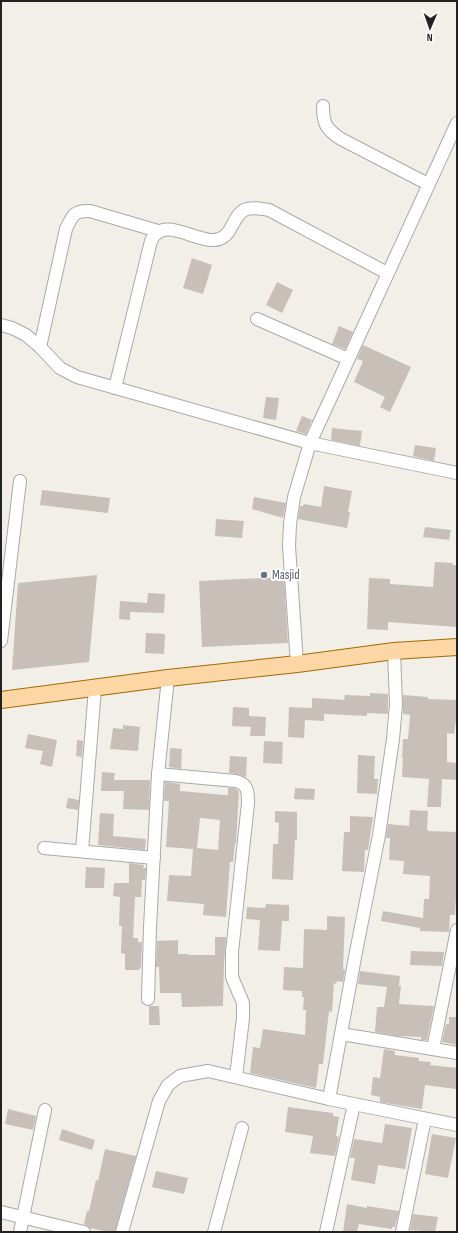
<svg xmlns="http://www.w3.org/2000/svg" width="458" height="1233" font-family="'Sofia Sans Condensed',sans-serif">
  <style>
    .building { fill: #c7bfb8; fill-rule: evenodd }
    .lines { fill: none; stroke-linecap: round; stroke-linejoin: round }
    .minor-casing { stroke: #a9a9a9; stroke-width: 14 }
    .major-casing { stroke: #a06b00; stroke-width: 18 }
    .minor { stroke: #fff; stroke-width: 12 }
    .major { stroke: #fcd6a4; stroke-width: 16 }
    .worship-dot { fill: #6b7280; stroke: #fff; stroke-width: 1.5 }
    .labels { text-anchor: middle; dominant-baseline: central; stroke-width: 4; stroke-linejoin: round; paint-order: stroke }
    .worship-label { font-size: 13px; fill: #5b616d; stroke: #fff; text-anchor: start }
  </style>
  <rect width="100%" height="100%" fill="#f2efe9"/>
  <!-- building -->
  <g class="building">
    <path d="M192,258L212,265L203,294L183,288Z"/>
    <path d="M277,282L293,290L282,313L266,305Z"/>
    <path d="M339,326L353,332L345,349L332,344Z"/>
    <path d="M363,345L411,367L390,412L380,407L385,397L354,382L363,361L357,359Z"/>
    <path d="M266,397L279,398L276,420L263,418Z"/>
    <path d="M302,416L312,420L306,434L296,431Z"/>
    <path d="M332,428L362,431L360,446L331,440Z"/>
    <path d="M415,445L436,448L434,461L413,456Z"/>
    <path d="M324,486L352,491L348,512H350L347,528L298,519L300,506H303L304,504L321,507Z"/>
    <path d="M42,490L110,498L108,513L40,505Z"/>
    <path d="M254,497L286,503L283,518L252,509Z"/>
    <path d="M216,519L244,521L242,538L215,536Z"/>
    <path d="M425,527L451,530L449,540L423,537Z"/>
    <path d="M435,562L453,563L452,565H457V627L388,622V630L367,629L369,578L390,579V584L433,587Z"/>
    <path d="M97,575L89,662L12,670L18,583Z"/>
    <path d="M284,577L288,643L202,647L199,581Z"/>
    <path d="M148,593L165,594L164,613L130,612V620L119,619L120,601L147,603Z"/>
    <path d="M146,633L165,634L164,654L145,653Z"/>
    <path d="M370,693L388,694V714L367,713V716L324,714V721L305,720L304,738L288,737L289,707L312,708V698L344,700L345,695L370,696Z"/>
    <path d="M403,695L428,697V699L457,700V713L454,734L447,733V762L457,763V780L442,779L441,807H427L429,779L402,777L403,758H402L403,739H408L410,715L403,714Z"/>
    <path d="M233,707L249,708V716L266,717L265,736H250L251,727L232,726Z"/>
    <path d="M123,725L140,727L138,751L110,749L113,728L123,729Z"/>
    <path d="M28,734L57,740L52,767L40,764L43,751L25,748Z"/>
    <path d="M77,740L83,741L82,757L76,756Z"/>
    <path d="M264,741L283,742L282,764L263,763Z"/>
    <path d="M170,748L182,749L181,769L169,767Z"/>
    <path d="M358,755L375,756L374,779H378L377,794L357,793Z"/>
    <path d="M230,756L247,757L246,777L238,774L229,773Z"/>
    <path d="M102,772L115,773L114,780H150L149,810L123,809L124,791H101Z"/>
    <path d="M165,782L180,784V791L225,795H228V788H234L239,791L236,843H235L233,862H230L226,917L203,915L204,904L167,901L169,875L191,876L193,849L166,847L169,801H164ZM200,818L220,820L218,850L197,848Z"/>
    <path d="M295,788L315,789L314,800L294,799Z"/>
    <path d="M68,798L79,800L78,810L66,808Z"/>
    <path d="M410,810L428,811L427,829H428V831L457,832V898H456L455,915H450L449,932L420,931V928L381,921L383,911L423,918L424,899H429L430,876L403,874L404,861L389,860L390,838H386L388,824L409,826Z"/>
    <path d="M275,811L297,812V840H295L293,880L272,879L273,844H278L279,823L275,822Z"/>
    <path d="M100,813L114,814L113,836L146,839L145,850L98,845Z"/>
    <path d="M350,816L373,817L368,850H365L364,872L342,871L344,832H350Z"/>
    <path d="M129,863L144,865L143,868H146L145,880H142L141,897H135L133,938H138V942H142L141,968L139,969V970H125V954L121,953L122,926H119L120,897L113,896L114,883H129Z"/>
    <path d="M86,867L105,868L104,888H85Z"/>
    <path d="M266,904L289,905V921H282L280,951L258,950L260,920L246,919L247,907L265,908Z"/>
    <path d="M327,916L345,917L343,969L345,970L343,982L337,981L336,984L334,983L332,1012L329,1011L323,1064H319L316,1088L250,1073L253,1047L260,1048L263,1029L305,1035L306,1010H303L304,997H302V991L283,990L284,967L303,968L304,929L327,930Z"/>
    <path d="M215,937H226L224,964L223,1006L182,1007L181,993H160L159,967H156L157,941L178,940V954H188V955H215Z"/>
    <path d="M411,951L444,952L442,966L410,965Z"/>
    <path d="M360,971L400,976L399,986H401L399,1004L434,1006L427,1040H421V1037L397,1036L375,1032L377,1007H384L387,987L358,984Z"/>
    <path d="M149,1006H159L160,1025H149Z"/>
    <path d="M449,1017H457V1045L442,1042L446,1024H449Z"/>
    <path d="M384,1049L395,1051V1055L419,1058V1061L431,1062L430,1065L457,1068L456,1089L425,1085L422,1109L380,1102V1097L371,1095L373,1077L380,1078Z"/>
    <path d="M288,1107L333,1113V1116L339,1117L336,1136L339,1137L335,1156L310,1153L313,1136L285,1132Z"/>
    <path d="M8,1109L36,1116L33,1130L5,1124Z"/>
    <path d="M385,1124L412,1128L405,1169L378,1165L375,1184L351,1180L355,1158H350L354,1139L382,1143Z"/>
    <path d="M62,1129L95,1140L92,1150L59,1140Z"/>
    <path d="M432,1134L456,1138L448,1178L425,1174Z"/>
    <path d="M105,1149L136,1156L115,1232H108L90,1228L84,1224L87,1211H89L96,1180L98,1181Z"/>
    <path d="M156,1171L188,1178L184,1194L152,1187Z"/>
    <path d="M347,1204L367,1208V1206L399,1211L395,1227H392V1229L359,1224L357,1232H343Z"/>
    <path d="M413,1214L438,1217L435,1232L410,1230Z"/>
  </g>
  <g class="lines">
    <!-- minor casing -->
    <g class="minor-casing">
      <g id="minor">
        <path d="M323,106C323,124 326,129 341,139L428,184"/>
        <path d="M257,319L348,359"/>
        <path d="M1,325L12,328L26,335L40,347L60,368L77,377L310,443L457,473"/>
        <path d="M40,347L66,229C72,216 74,210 90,211L158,231"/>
        <path d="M115,388L151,241C162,216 193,240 212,240C234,241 231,213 247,209C255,207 261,209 269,210L387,273"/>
        <path d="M1,641L20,481"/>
        <path d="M394,651L396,705L393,739L379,835L356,952L329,1099L457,1125"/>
        <path d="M297,664L289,546L290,524L294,497L310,443L457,123"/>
        <path d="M158,774L236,781C248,784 248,792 248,803L232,952V977L243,1003V1018L236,1077"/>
        <path d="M44,848L154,858"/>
        <path d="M82,851L95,688"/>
        <path d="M148,999L150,927L158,774L168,678"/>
        <path d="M341,1034L457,1053"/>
        <path d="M433,1049L457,930"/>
        <path d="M1,1212L84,1232"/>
        <path d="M20,1232L45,1110"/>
        <path d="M122,1232L159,1101L168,1085L180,1076L208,1071L329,1099"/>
        <path d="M214,1232L242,1128"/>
        <path d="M326,1232L354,1104"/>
        <path d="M402,1232L425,1119"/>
      </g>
    </g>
    <!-- major casing -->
    <g class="major-casing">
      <path id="major" d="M1,700L168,678L297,664L394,651L457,647"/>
    </g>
    <!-- minor -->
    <use href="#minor" class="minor"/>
    <!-- major -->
    <use href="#major" class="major"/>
  </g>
  <!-- markers -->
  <circle class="worship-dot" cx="264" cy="575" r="4"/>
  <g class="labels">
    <!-- worship labels -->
    <g class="worship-label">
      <text x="272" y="575">Masjid</text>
    </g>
  </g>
  <!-- border -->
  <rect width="458" height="1233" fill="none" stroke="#222222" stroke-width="4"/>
  <!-- north arrow -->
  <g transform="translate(430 28) rotate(182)" stroke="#ffffff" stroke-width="3" paint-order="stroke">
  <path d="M0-3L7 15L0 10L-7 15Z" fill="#222222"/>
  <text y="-6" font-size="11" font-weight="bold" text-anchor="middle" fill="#222222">N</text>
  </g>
</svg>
